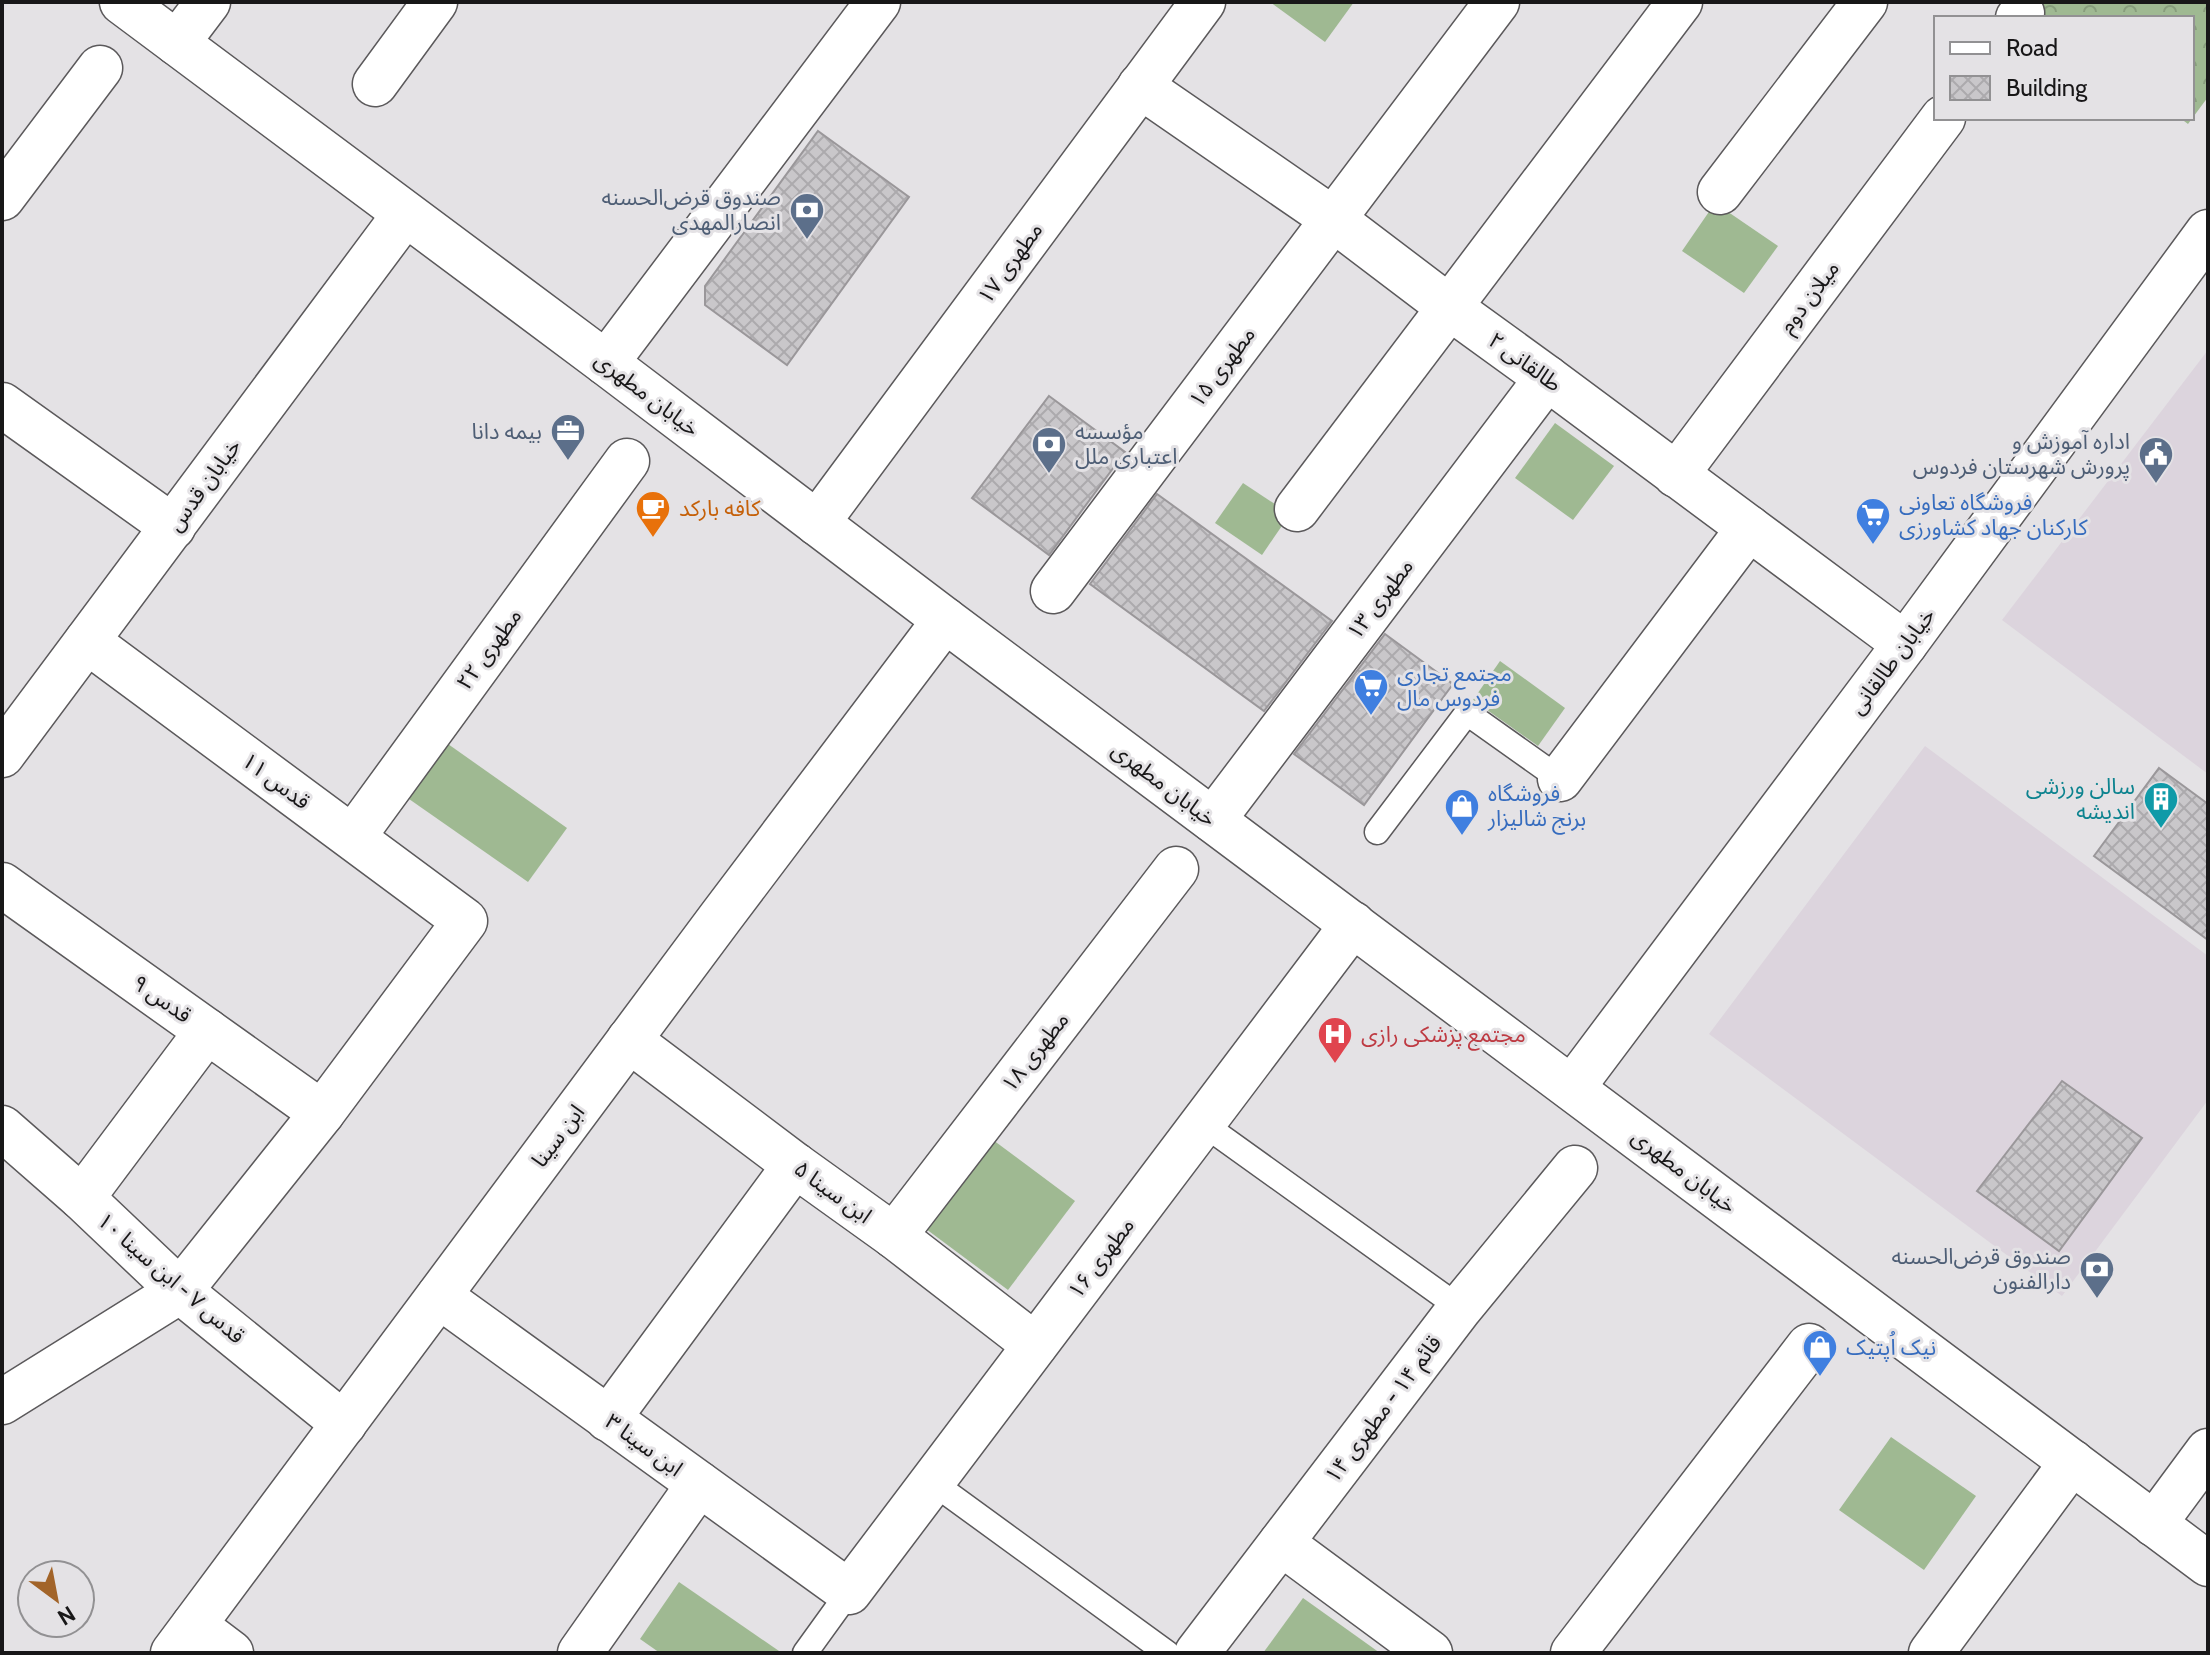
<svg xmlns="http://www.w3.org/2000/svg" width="2210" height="1655" font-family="Cabin,'Noto Sans Arabic',sans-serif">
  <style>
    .built { fill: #dcd4dd }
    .grass { fill: #9fb992 }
    .park { fill: url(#park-crowns) }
    .building { fill: url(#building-cross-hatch); stroke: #9a979a; stroke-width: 2 }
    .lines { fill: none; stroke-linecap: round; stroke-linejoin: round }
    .service-casing { stroke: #5b595b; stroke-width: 27 }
    .minor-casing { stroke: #5b595b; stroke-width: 47 }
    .tertiary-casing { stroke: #5b595b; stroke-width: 47 }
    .secondary-casing { stroke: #5b595b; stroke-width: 47 }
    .service { stroke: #fff; stroke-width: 24 }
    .minor { stroke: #fff; stroke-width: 44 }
    .tertiary { stroke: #fff; stroke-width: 44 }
    .secondary { stroke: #fff; stroke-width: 44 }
    .labels { text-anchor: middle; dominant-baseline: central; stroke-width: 6; stroke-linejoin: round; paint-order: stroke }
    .service-label { font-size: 22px; fill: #4e5e75; stroke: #e4e2e5; text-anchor: end }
    .street-label { font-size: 22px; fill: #181718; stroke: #e4e2e5 }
    .shop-label { font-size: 22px; fill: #366cbe; stroke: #e4e2e5; text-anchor: start }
    .food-label { font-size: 22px; fill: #c56008; stroke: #e4e2e5; text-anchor: start }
    .culture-label { font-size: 22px; fill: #0d838f; stroke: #e4e2e5; text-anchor: end }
    .health-label { font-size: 22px; fill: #be3a42; stroke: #e4e2e5; text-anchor: start }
  </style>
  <defs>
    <pattern id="park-crowns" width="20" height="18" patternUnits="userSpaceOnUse" patternTransform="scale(2)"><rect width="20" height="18" fill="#9fb992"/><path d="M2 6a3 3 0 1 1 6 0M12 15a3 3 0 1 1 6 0" fill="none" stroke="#889e7d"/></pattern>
    <pattern id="building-cross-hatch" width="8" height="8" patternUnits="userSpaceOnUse" patternTransform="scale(2)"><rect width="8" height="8" fill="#c9c7ca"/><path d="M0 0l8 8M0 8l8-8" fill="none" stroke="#acaaad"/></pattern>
  </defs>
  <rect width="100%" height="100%" fill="#e4e2e5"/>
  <!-- built -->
  <g class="built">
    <path d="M2208,350V774L2002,620Z"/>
    <path d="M1925,746L2208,956V1100L2062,1296L1709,1034Z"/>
  </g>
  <!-- grass -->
  <g class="grass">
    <path d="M1270,2H1354L1325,42Z"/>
    <path d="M1715,203L1778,246L1744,293L1682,251Z"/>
    <path d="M1555,423L1614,466L1573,520L1515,478Z"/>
    <path d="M1243,483L1290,514L1262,555L1215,523Z"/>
    <path d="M1500,661L1565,708L1538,746L1473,700Z"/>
    <path d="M448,744L567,828L528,882L409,799Z"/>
    <path d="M989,1137L1075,1201L1008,1290L922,1226Z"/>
    <path d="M1891,1437L1976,1496L1924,1570L1839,1510Z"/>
    <path d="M679,1582L779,1651L777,1653H660L640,1639Z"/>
    <path d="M1303,1598L1380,1653H1263Z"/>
  </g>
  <!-- park -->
  <path class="park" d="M2021,2H2206L2208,4V97L2188,124L2180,118H2192V18H2043Z"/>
  <!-- building -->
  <g class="building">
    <path d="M818,131L909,197L787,365L705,305V286Z"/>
    <path d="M1049,396L1125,452L1049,555L972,498Z"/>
    <path d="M1157,494L1332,621L1264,711L1090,584Z"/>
    <path d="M1385,634L1453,684L1364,805L1294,754Z"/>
    <path d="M2159,768L2208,804V940L2094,856Z"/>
    <path d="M2062,1081L2142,1138L2059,1251L1977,1191Z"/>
  </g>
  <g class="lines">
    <!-- service casing -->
    <g class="service-casing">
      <g id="service">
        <path d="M1377,832L1467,713L1560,779"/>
        <path d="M1202,1123L1460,1308"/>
        <path d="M932,1482L1167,1653"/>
        <path d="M805,1653L849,1592"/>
      </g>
    </g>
    <!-- minor casing -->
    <g class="minor-casing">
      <g id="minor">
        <path d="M2018,18L2022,13"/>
        <path d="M177,43L208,2"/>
        <path d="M375,84L435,2"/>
        <path d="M1140,86L1333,219L1449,307L1547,378L1905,644"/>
        <path d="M1720,192L1865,2"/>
        <path d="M2,198L100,68"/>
        <path d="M606,363L878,2"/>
        <path d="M2,405L173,527"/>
        <path d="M1676,475L1943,118"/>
        <path d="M1297,509L1680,2"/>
        <path d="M817,523L1203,2"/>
        <path d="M1053,591L1497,2"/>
        <path d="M1560,779L1749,528"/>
        <path d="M1213,820L1547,378"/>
        <path d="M353,837L627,461"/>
        <path d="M2,885L322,1113"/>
        <path d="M629,1040L795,1165L894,1236L1035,1345"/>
        <path d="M2,1128L82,1198L180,1291L344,1424"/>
        <path d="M82,1198L207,1031"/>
        <path d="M894,1236L1176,869"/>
        <path d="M439,1296L849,1592L1353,924"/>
        <path d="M2,1402L180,1291L322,1113L465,921L87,641"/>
        <path d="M608,1419L795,1165"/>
        <path d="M2154,1524L2208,1451"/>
        <path d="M1281,1543L1430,1653"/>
        <path d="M194,1625L231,1653"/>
        <path d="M580,1653L699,1484"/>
        <path d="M1197,1653L1460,1308L1575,1168"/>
        <path d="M1573,1653L1809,1346"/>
        <path d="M1931,1653L2072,1462"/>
      </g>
    </g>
    <!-- tertiary casing -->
    <g class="tertiary-casing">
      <g id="tertiary">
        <path d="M2,755L405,214"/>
        <path d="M1572,1088L1905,644L2208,232"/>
        <path d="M173,1653L720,918L945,620"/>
      </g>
    </g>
    <!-- secondary casing -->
    <g class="secondary-casing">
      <path id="secondary" d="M122,2L606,363L945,620L2208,1564"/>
    </g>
    <!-- service -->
    <use href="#service" class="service"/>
    <!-- minor -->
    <use href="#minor" class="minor"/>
    <!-- tertiary -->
    <use href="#tertiary" class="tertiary"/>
    <!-- secondary -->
    <use href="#secondary" class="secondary"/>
  </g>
  <!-- icons -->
  <defs>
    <g id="bank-pin" transform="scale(1.8)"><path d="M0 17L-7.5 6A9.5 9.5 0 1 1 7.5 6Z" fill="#5c6f8a" stroke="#e4e2e5"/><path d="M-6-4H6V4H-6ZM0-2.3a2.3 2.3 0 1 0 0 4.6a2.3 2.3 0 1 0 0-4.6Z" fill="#fff"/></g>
    <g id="office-pin" transform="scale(1.8)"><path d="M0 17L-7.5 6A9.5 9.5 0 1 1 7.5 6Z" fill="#5c6f8a" stroke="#e4e2e5"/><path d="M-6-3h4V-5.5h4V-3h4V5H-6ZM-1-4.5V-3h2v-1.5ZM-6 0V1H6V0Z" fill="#fff"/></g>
    <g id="civic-pin" transform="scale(1.8)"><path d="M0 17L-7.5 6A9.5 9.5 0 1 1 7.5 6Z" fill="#5c6f8a" stroke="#e4e2e5"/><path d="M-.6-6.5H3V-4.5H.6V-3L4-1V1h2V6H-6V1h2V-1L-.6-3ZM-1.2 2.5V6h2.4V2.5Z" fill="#fff"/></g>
    <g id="cafe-pin" transform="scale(1.8)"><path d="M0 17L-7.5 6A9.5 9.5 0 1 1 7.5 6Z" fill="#e8710a" stroke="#e4e2e5"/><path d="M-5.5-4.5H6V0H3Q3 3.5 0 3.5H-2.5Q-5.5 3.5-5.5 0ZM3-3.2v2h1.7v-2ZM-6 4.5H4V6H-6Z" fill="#fff"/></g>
    <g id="supermarket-pin" transform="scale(1.8)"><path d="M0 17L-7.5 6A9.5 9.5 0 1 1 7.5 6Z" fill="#3f7fe0" stroke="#e4e2e5"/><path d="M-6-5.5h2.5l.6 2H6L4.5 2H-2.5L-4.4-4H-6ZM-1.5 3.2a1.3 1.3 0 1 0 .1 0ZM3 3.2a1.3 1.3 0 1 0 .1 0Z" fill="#fff"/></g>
    <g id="building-pin" transform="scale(1.8)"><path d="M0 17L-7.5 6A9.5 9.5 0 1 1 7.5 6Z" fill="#0f9aa8" stroke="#e4e2e5"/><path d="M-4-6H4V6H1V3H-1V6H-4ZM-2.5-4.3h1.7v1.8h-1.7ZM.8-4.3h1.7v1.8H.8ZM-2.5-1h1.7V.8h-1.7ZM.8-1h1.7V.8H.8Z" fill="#fff"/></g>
    <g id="shop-pin" transform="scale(1.8)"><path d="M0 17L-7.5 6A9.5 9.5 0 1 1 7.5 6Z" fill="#3f7fe0" stroke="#e4e2e5"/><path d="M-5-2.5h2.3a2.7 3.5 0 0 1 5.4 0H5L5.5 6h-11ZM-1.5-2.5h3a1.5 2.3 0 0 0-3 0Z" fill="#fff"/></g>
    <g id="hospital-pin" transform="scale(1.8)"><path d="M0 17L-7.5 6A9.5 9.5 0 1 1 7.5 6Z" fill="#e0444e" stroke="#e4e2e5"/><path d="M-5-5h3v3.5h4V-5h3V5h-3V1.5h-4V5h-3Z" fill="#fff"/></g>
  </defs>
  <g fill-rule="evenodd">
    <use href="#bank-pin" x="807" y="210"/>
    <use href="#office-pin" x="568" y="431"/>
    <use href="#bank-pin" x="1049" y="444"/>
    <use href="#civic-pin" x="2156" y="454"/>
    <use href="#cafe-pin" x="653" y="508"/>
    <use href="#supermarket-pin" x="1873" y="515"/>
    <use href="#supermarket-pin" x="1371" y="686"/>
    <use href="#building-pin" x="2161" y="799"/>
    <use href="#shop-pin" x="1462" y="806"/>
    <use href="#hospital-pin" x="1335" y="1034"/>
    <use href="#bank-pin" x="2097" y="1269"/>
    <use href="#shop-pin" x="1820" y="1347"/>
  </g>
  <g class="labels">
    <!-- service labels -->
    <g class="service-label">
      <text x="781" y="197">صندوق قرض‌الحسنه<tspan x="781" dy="25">انصارالمهدی</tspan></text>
      <text x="542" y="431">بیمه دانا</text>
      <text x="1075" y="431" text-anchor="start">مؤسسه<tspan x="1075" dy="25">اعتباری ملل</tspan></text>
      <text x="2130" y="441">اداره آموزش و<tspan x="2130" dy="25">پرورش شهرستان فردوس</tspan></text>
      <text x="2071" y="1256">صندوق قرض‌الحسنه<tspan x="2071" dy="25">دارالفنون</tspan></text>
    </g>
    <!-- street labels -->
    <g class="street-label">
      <text transform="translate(1010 263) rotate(-54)">مطهری ۱۷</text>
      <text transform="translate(1809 297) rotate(-53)">میلان دوم</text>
      <text transform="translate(1525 362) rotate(36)">طالقانی ۲</text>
      <text transform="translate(1222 367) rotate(-53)">مطهری ۱۵</text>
      <text transform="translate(647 394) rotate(37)">خیابان مطهری</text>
      <text transform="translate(204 485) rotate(-54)">خیابان قدس</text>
      <text transform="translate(1380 599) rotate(-53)">مطهری ۱۳</text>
      <text transform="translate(489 649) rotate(-54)">مطهری ۲۲</text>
      <text transform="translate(1892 661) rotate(-53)">خیابان طالقانی</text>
      <text transform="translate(276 781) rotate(37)">قدس ۱۱</text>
      <text transform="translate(1164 784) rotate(37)">خیابان مطهری</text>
      <text transform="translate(162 999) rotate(35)">قدس ۹</text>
      <text transform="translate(1035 1052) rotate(-52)">مطهری ۱۸</text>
      <text transform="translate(558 1136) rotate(-53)">ابن سینا</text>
      <text transform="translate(1684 1171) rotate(37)">خیابان مطهری</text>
      <text transform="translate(833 1192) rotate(36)">ابن سینا ۵</text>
      <text transform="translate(1101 1258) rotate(-53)">مطهری ۱۶</text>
      <text transform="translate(171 1278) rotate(41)">قدس ۷ - ابن سینا ۱۰</text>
      <text transform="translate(1383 1409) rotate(-53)">قائم ۱۴ - مطهری ۱۴</text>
      <text transform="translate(644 1445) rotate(36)">ابن سینا ۳</text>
    </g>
    <!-- shop labels -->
    <g class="shop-label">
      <text x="1899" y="502">فروشگاه تعاونی<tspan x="1899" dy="25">کارکنان جهاد کشاورزی</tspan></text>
      <text x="1397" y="673">مجتمع تجاری<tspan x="1397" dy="25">فردوس مال</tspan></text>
      <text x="1488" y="793">فروشگاه<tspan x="1488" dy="25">برنج شالیزار</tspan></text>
      <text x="1846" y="1347">نیک اُپتیک</text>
    </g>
    <!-- food labels -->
    <g class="food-label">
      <text x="679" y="508">کافه بارکد</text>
    </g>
    <!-- culture labels -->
    <g class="culture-label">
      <text x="2135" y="786">سالن ورزشی<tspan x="2135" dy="25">اندیشه</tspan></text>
    </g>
    <!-- health labels -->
    <g class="health-label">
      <text x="1361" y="1034">مجتمع پزشکی رازی</text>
    </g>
  </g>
  <!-- border -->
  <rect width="2210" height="1655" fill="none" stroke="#181718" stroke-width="8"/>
  <!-- legend -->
  <rect x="1934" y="16" width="260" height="104" fill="#e4e2e5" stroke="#929193" stroke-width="2"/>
  <rect x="1950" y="42" width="40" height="12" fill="#ffffff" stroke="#929193" stroke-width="2"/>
  <text x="2006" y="56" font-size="24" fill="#181718">Road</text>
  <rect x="1950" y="76" width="40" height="24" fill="url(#building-cross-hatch)" stroke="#929193" stroke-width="2"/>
  <text x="2006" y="96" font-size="24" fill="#181718">Building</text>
  <!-- north arrow -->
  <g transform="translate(56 1599) rotate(148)"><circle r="38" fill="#e4e2e5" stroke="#929193" stroke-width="2"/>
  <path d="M0-6L14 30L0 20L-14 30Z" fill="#a26429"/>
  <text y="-12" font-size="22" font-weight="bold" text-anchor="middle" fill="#181718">N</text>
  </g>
</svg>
